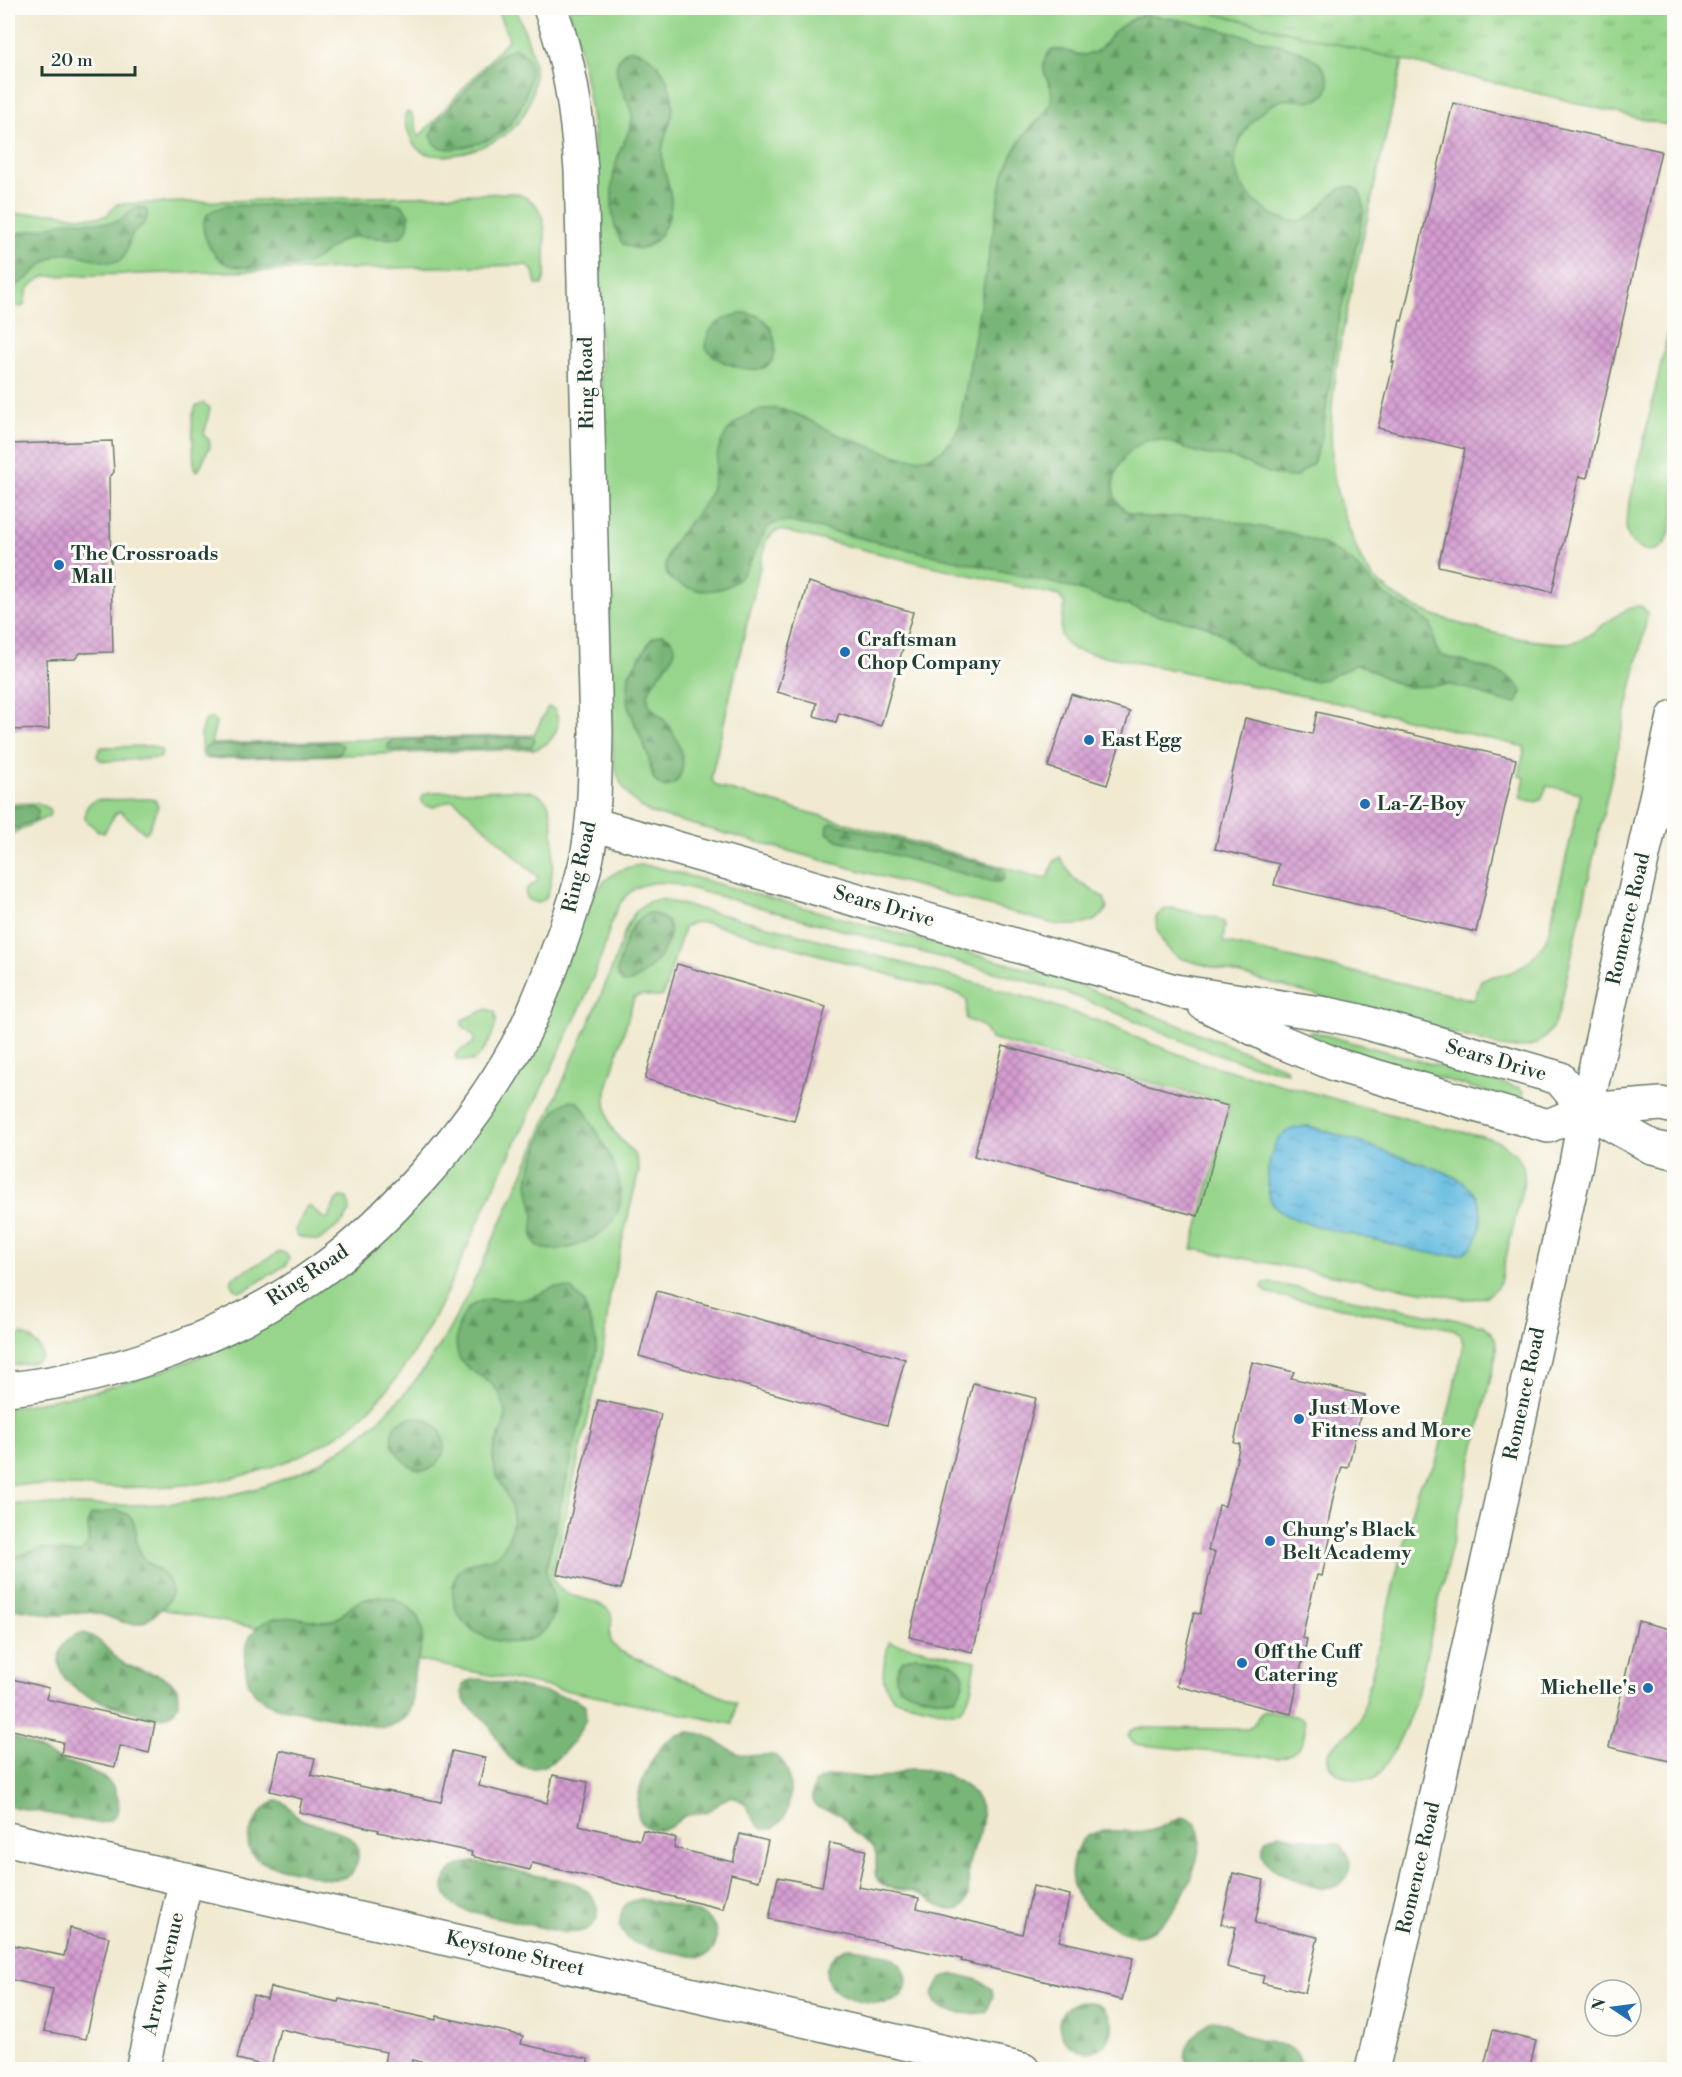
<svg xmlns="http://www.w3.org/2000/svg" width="1682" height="2077" font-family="'Libre Bodoni',serif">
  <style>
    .green { fill: #96d58b; stroke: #5a8960; stroke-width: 1.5 }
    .forest { fill: url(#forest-firs); stroke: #4c7a56; stroke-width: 1.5 }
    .park { fill: url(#park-tufts); stroke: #5a8960; stroke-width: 1.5 }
    .water { fill: url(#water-ripples); stroke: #417c8a; stroke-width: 1.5 }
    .building { fill: url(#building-cross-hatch) }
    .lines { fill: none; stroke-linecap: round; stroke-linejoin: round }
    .minor-casing { stroke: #687a6b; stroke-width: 36 }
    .minor { stroke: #fff; stroke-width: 33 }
    .poi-dot { fill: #1f6fb2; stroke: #fdfcf7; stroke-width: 2 }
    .labels { text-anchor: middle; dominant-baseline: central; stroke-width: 6; stroke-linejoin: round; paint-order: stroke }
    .street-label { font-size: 20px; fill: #1f3d34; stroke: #fdfcf7 }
    .poi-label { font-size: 20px; font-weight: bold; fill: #1f3d34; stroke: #fdfcf7; text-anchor: start }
  </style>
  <defs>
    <pattern id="forest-firs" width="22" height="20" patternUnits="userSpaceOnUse" patternTransform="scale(1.5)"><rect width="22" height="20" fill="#78b677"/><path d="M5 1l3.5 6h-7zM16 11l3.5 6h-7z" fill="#629562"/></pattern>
    <pattern id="park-tufts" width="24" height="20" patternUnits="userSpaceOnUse" patternTransform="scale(1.5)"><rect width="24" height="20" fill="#96d58b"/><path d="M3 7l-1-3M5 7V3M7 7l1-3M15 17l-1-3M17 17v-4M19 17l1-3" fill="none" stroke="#7aae72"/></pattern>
    <pattern id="water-ripples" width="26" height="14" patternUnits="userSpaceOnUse" patternTransform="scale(1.5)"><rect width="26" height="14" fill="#63bbe0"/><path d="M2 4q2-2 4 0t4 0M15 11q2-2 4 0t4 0" fill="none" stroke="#5199b6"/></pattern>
    <pattern id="building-cross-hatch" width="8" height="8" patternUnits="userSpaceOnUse" patternTransform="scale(1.5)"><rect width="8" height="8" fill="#d59dd1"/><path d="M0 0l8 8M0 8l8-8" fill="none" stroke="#ac81aa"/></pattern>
  </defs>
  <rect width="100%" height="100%" fill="#fdfcf7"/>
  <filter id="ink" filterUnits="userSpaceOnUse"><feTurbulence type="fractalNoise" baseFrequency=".0167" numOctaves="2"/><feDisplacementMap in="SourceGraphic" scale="12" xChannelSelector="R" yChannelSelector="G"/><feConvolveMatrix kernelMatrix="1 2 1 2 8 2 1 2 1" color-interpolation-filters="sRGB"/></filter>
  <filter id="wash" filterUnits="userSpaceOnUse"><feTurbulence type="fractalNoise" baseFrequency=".008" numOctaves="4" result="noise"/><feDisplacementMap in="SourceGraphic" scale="24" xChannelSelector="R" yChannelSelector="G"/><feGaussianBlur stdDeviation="1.35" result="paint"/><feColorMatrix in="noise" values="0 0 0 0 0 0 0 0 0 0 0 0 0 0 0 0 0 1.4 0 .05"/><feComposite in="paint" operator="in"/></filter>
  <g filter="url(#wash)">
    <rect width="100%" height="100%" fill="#f1ead1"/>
    <!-- green -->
    <g class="green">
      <path d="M500,8H514L517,12C527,36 538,62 533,88C530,105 522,121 509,132C490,147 439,166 418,149C412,144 411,139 409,133C406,126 404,122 405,115L407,112L412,114L419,137L509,39L498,12Z"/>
      <path d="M569,8H1218L1216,14L1403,60C1389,121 1376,181 1362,242C1345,320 1322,403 1335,483C1338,499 1344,516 1350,531C1355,544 1360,561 1369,572C1394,603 1433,616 1471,627C1500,635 1533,643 1564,643C1594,643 1612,608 1641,606L1648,613L1559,1012C1550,1039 1536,1050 1507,1048L1183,959C1167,953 1155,934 1156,917L1163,910L1172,908L1217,918L1224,922L1225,925L1223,942L1474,1000L1481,980C1488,976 1497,976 1505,974C1525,969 1538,954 1548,936L1581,793L1547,786L1541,800L1535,802L1520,798L1525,778L1519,776L1525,747L1338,703L1075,650C1053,638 1062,625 1065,604L1059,596L780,530L774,532L766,541L711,778L713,782L719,787L1041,878L1048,877L1055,860L1060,857L1073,878L1104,898L1107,907C1100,926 1071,927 1054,924L651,813C627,800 617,783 613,756L594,136C589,92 581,50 569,8Z"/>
      <path d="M514,193C546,201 546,225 545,253C545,264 547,275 542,285L536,284L533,271L526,265L46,276C31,282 25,290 24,306L18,307L8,297V214L58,213L77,217H100L107,215L117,204Z"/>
      <path d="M1674,319V511C1672,522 1671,534 1665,543C1656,556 1636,551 1629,538C1625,531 1626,523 1627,515L1668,333Z"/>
      <path d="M203,403L210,408L204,435L209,440L210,446L198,471L195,470L194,467L192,418L196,406Z"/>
      <path d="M548,707L554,709C564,726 553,743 536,749L209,759L203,757C200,747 200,731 204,721L212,718L216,722L211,744L534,735Z"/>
      <path d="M152,746L161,750L162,753L160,758L107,761L100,760L97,756L99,750L102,747Z"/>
      <path d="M513,790C526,790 539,791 547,802C557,816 555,886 545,899C543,901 540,902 537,903L528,899L525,893L527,888L537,882L538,877L459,804L452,800L433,807L424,805L421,799L423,795L430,792Z"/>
      <path d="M150,799L155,800L158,806L148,831L145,833L120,811L115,814L104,833L98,831L85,819C84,810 88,803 96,800Z"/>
      <path d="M38,803L49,809L50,813L49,816L8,836V804Z"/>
      <path d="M640,865L653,866L1064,979L1286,1068L1287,1072C1202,1059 1127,1011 1045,986L671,883C654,881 637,883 625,897C613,911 609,930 604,948C598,965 591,983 584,1000C553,1066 521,1131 490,1196C453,1275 416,1382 341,1433C236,1502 126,1487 8,1484V1408L93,1392L159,1372L201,1356L235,1339L402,1220L593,895C606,877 617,868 640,865Z"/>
      <path d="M660,899L788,931L1043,1002L1107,1024L1142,1040L1199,1062L1445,1129C1470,1134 1497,1134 1516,1155C1519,1159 1522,1163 1523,1167C1525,1173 1524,1180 1523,1186L1500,1282C1491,1298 1481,1299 1464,1299L1192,1249L1230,1104L991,1039L982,1026L966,1019L967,1001L961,995L711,924C701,922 692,921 684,928L663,996C653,1000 645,991 634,998L606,1091C606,1103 606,1119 613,1130C623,1146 637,1149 639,1170L610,1294L603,1353L552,1574C558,1602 586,1594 605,1607C623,1620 597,1634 620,1651L736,1703L733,1724L8,1578V1504C99,1504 197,1514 284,1479C347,1454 398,1410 435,1353C460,1314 479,1271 498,1229C532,1155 563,1079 597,1005C604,988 611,971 617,954C621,942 625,928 632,917C639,906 647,901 660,899Z"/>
      <path d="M487,1009L495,1012C500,1025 484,1057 471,1061L457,1060L455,1056C458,1048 469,1049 474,1042V1036L462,1025V1020Z"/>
      <path d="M1309,1032H1314L1520,1088L1523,1092V1097L1518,1101L1312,1041L1308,1035Z"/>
      <path d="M341,1197L347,1198C349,1203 351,1208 349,1213C347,1221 325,1236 318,1241L297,1236L295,1230L307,1206C315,1207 319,1218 328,1219L336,1200Z"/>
      <path d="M280,1252L285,1253L289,1258L286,1265L245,1290L240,1291L234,1289L231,1283L233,1277Z"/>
      <path d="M1264,1283H1272L1482,1325C1495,1332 1497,1340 1496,1355L1417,1695C1412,1713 1389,1770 1373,1779C1357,1782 1327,1778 1328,1756C1333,1739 1353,1736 1361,1718L1417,1490C1421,1478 1431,1474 1436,1464L1463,1350C1463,1340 1463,1334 1453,1329L1269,1294L1262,1288Z"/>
      <path d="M21,1334C30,1336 42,1347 42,1357L36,1362L8,1366C7,1356 13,1342 21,1334Z"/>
      <path d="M889,1642L976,1661C973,1677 972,1713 950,1712L894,1699C877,1678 884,1666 889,1642Z"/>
      <path d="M1264,1711L1295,1716L1304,1720C1308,1740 1298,1756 1277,1758L1141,1745L1134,1744L1128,1736L1130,1731L1136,1728L1248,1729C1258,1723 1256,1716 1264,1711Z"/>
    </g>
    <!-- forest -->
    <g class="forest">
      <path d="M1141,15C1179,17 1216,29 1253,38C1270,43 1289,45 1305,54C1318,60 1336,77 1326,93C1316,107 1297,97 1283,100C1278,101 1271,105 1267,108C1258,114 1251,122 1245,131C1225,163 1236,188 1264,209C1273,215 1287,222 1298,221C1319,220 1334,179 1354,188C1363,192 1363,203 1364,212L1340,315L1322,437L1313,463L1296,477C1272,478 1257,467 1236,459C1223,455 1209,456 1196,452C1181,447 1168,439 1152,440C1122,443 1096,494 1128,512C1150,524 1180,513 1205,516C1220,518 1235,522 1250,525C1282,531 1316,537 1344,556C1361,567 1371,584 1387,596C1401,606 1417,612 1430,623C1437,634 1430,648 1443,656C1464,663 1516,671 1522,693L1517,703L1504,702L1466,688L1449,685L1410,687L1397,684L1363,666L1355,665L1326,679L1314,681L1300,679L1256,664L1244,656L1222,634L1209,627L1196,623L1163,617L1066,586L791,522C781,521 775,522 767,528C758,542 752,564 741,576C728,591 704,594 686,587C678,584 668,580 666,571C661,545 697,519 708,497C721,472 709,445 736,423C744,416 754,411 764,409C786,405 810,421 828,430C842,437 856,442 871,447C908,461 938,470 959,427L1002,180C1008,163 1014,148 1025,134C1033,124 1047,115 1051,102C1056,80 1032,72 1051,50C1065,47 1078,59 1093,53C1103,49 1106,41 1113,33C1121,25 1131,20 1141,15Z"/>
      <path d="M514,48C546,56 523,110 509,125C498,137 483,143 468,146C457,149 445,151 435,145L431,135L435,124L491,63L500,55Z"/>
      <path d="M628,50C657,49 677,89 672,115C669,129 662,140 662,155C662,171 671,185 671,201C672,216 661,241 645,247C638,251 630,247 623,244C607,220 610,180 619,153C623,142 632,130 632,118C631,95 600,68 628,50Z"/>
      <path d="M391,202L402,205L409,215C411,253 373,233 352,237C331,241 321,263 300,265C285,267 240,270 227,264C213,259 195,228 208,214C212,210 219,208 225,206Z"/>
      <path d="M138,207L146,209C150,221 143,225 135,231C126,239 130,253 121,260C109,269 77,249 58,255C40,261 27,285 14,285L8,278V247L18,233L40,229L70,221L110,223L118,221Z"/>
      <path d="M746,313C753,314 759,315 764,320C775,329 781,357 767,366C751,376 713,362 705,346C707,323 726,316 746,313Z"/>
      <path d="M662,634C701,652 639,677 649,704C652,711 660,715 665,721C676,734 689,761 679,777C676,783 672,787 665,787L657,783L653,778L648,755L629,709L627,699L629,674L650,641L654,637Z"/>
      <path d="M528,737L534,738L535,740L531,747L393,751L387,748L389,743L395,740Z"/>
      <path d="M335,742L343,745L340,753L336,754L213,758L208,757L204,752L205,747L210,745Z"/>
      <path d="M33,806L39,811L36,819L17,828H8V807Z"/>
      <path d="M832,823L999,868L1004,872L1005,878L1001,882H994L838,840L827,833L828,825Z"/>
      <path d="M649,913C700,921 643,986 623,983L618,976L617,971C622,952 628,920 649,913Z"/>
      <path d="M571,1100L578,1102L584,1109C608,1153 653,1212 584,1242C573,1248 552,1253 540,1247C529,1241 533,1227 534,1218C534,1205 528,1194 528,1182C529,1167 547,1122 556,1110C560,1105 565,1103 571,1100Z"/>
      <path d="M555,1287L571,1289L584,1303L596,1340V1352L546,1569C547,1583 557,1599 554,1613C544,1657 468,1649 455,1606C450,1591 452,1570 470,1563C480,1559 491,1561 499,1553C507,1545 512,1530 513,1520C514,1497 494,1482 493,1460C491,1438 511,1431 503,1403C491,1365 447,1380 458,1328C461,1318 466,1308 476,1303C491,1295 509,1301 525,1299C536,1297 545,1291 555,1287Z"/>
      <path d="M417,1417C437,1420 451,1438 441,1458C419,1499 357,1422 417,1417Z"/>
      <path d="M116,1510C144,1517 131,1534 140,1553C147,1567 167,1571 171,1586C173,1596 167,1604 160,1610C131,1639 120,1615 89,1612C76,1610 65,1617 53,1615C37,1613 24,1607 8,1610V1559C21,1557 36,1547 49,1549C62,1550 76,1559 86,1547C94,1536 83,1525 91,1515Z"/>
      <path d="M379,1596C402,1598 422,1611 423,1636C423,1647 418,1658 415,1668C409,1698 421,1717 384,1728L277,1707C259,1700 248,1691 246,1671C241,1633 260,1614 299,1618C310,1619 320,1624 331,1621C341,1618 346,1611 353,1605C362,1599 370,1598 379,1596Z"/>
      <path d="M82,1633C103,1637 108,1655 125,1664C141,1673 162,1671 175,1686C179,1691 180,1697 178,1703C171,1725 147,1716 131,1711C104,1703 52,1691 60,1653C63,1641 71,1636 82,1633Z"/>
      <path d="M915,1656C932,1657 958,1659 964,1677C963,1685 961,1695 953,1698C943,1702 907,1693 899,1687C893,1677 897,1669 903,1660Z"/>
      <path d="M482,1679L575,1699L585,1706L586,1719C575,1745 543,1785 512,1760C501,1751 497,1736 489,1725C479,1710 457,1705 463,1685L471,1680Z"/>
      <path d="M688,1732C715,1734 720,1748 743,1755C755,1758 770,1751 779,1758C797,1773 794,1833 762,1829C747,1818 753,1803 731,1796C722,1800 716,1807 708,1811C700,1814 692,1812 685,1816C676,1820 673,1829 662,1830C615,1832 647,1761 663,1745C670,1737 678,1734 688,1732Z"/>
      <path d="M8,1736C25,1739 38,1750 54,1757C72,1765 95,1769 110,1783C115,1788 120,1800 118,1808C116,1820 107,1822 97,1823L8,1806Z"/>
      <path d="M911,1769C941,1768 987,1788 982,1823C980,1840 968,1854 968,1871C968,1882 972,1904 959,1909C944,1914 934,1900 922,1895C909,1889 894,1891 882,1884C870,1876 878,1865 876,1854C874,1844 864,1841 857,1835C850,1830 847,1820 840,1814C822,1808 803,1811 816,1782C836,1768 857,1780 880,1778C891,1778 900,1771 911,1769Z"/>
      <path d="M276,1801C291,1801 290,1814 301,1819C320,1829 369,1828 356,1865C353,1873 348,1878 339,1879C326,1881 311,1875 299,1872C274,1866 236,1863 252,1828C257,1817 264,1806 276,1801Z"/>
      <path d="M1182,1817C1188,1819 1194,1820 1197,1826C1208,1846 1184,1899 1170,1915C1162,1925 1150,1934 1136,1935C1125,1935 1116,1930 1108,1924C1083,1906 1064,1889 1074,1857C1076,1851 1078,1845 1082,1840C1098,1824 1129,1834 1149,1831C1161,1829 1170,1821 1182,1817Z"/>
      <path d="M1279,1834L1341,1845C1348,1851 1351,1860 1349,1870C1340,1900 1309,1886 1289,1877C1280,1872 1268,1868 1264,1857C1261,1851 1263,1845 1266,1839Z"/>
      <path d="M475,1862C497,1867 518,1871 539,1876C551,1879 564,1880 576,1884C595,1892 609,1919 585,1930C577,1933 569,1933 562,1932L460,1909C431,1892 445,1863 475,1862Z"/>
      <path d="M641,1899C660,1903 692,1907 707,1918C720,1927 720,1950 704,1956C696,1958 684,1954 676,1953C656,1949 612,1946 621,1914C624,1903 630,1901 641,1899Z"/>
      <path d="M848,1948C863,1949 884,1952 896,1961C917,1977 905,2006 879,2003C865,2002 846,2000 835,1990C818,1975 829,1953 848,1948Z"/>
      <path d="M955,1974L978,1980L992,1989L993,1996L987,2011C973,2018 921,2012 936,1987C940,1978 946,1976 955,1974Z"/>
      <path d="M1081,2001C1104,2002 1120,2019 1108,2041C1077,2077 1032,2014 1081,2001Z"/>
      <path d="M1212,2020C1228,2020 1234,2030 1246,2036C1270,2048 1295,2035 1303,2069H1188C1179,2048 1196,2031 1212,2020Z"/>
    </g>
    <!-- park -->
    <path class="park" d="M1218,8H1674V127L1216,14Z"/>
    <!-- water -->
    <path class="water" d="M1309,1126C1338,1134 1366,1145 1395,1155C1418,1163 1447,1169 1466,1185C1477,1194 1482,1206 1481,1221C1480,1232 1476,1247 1465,1252C1449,1261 1399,1246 1380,1241C1359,1236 1290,1223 1277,1209C1263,1195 1267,1169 1272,1152C1278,1133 1289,1127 1309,1126Z"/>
    <g id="blocks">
      <!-- building -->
      <g class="building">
        <path d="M1453,103L1661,151L1587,478L1579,476L1552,592L1438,566L1465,449L1378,428L1394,362H1392L1400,320L1402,321Z"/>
        <path d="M112,441L114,472L109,478L113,652L80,653L75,659L47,660L49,729L8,730V444Z"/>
        <path d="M808,582L913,612L881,726L839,713L836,722L814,716L817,703L777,692Z"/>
        <path d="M1071,694L1130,712L1107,785L1048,767Z"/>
        <path d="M1317,712L1516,759L1476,932L1274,885L1279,864L1215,849L1245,718L1312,734Z"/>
        <path d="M677,964L826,1007L794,1121L645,1079Z"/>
        <path d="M1003,1046L1228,1106L1198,1216L974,1156Z"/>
        <path d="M657,1291L905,1359L887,1425L639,1356Z"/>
        <path d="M1252,1362L1294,1372L1291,1378L1365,1395L1348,1468L1342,1467L1333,1498L1327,1529L1332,1530L1322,1576L1317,1575L1309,1606L1302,1638L1307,1639L1291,1714L1177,1686L1194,1613L1200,1614L1215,1552L1208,1551L1219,1505L1225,1506L1233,1475L1240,1444L1234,1443Z"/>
        <path d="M973,1383L1036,1398L973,1652L909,1637Z"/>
        <path d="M598,1400L661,1414L621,1589L557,1574Z"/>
        <path d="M1638,1621L1674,1630V1762L1609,1747Z"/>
        <path d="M8,1678L49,1688L46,1699L155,1723L149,1753L120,1746L115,1767L61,1755L63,1742L8,1729Z"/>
        <path d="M280,1750L315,1758L311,1775L387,1792V1791L441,1802L452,1751L485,1758L479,1786L547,1803L553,1775L588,1782L579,1825L640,1840L643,1830L676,1838L674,1848L733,1862L740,1834L768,1841L759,1881L731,1874L723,1909L532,1863L530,1870L471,1856L472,1852L378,1832L379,1830L299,1812L302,1799L270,1791Z"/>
        <path d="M830,1843L866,1850L858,1887L919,1898L917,1908L1022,1934L1033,1886L1070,1895L1059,1941L1133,1958L1122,2000L961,1961L962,1959L769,1919L778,1877L822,1886Z"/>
        <path d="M1233,1873L1264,1880L1255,1923L1318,1937L1305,1993L1262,1983L1264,1976L1227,1967L1236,1927L1221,1924Z"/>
        <path d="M70,1928L109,1937L86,2039L44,2031L53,1989L8,1979V1944L64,1956Z"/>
        <path d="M270,1987L338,2002L339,1999L436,2020L437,2016L523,2036L521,2044L588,2059L587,2070H454L412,2060L410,2069L384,2064L386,2052L280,2029L271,2067L237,2059L253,1995L267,1999Z"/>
        <path d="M1493,2030L1536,2041L1529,2070H1483Z"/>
      </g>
    </g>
  </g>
  <g filter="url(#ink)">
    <use href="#blocks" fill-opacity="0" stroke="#687a6b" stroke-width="1.5"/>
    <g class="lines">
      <!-- minor casing -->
      <g class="minor-casing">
        <g id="minor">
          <path d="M592,824L1175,991L1327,1014L1360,1021L1559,1078L1586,1110L1652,1147L1674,1152"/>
          <path d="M1204,1004L1277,1040L1337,1065L1548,1126L1586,1110L1661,1104L1674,1107"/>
          <path d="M8,1389C118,1377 232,1336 322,1270C360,1243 391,1211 422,1177C457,1138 490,1095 516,1048C533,1017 546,983 558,950C569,920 580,889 587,857C595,816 595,773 596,732L581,170C577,115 570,59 550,8"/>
          <path d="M8,1839L1023,2070"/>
          <path d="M142,2070L186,1879"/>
          <path d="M1372,2070L1421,1861L1575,1169L1586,1110L1674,717"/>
        </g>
      </g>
      <!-- minor -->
      <use href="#minor" class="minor"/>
    </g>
  </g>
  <!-- markers -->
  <g class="poi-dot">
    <circle cx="59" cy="565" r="6"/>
    <circle cx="845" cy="652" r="6"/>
    <circle cx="1089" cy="740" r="6"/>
    <circle cx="1365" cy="804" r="6"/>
    <circle cx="1299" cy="1419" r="6"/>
    <circle cx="1270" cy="1541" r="6"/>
    <circle cx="1242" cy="1663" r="6"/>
    <circle cx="1648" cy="1688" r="6"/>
  </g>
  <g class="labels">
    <!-- street labels -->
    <g class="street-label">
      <text transform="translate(587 383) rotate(-91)">Ring Road</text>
      <text transform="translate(580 867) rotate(-77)">Ring Road</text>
      <text transform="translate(884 907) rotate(16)">Sears Drive</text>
      <text transform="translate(1629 919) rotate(-77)">Romence Road</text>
      <text transform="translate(1496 1061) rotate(16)">Sears Drive</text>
      <text transform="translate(308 1276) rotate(-34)">Ring Road</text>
      <text transform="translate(1525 1394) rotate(-78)">Romence Road</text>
      <text transform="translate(1419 1868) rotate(-77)">Romence Road</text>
      <text transform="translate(515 1954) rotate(13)">Keystone Street</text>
      <text transform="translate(164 1974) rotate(-77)">Arrow Avenue</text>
    </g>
    <!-- poi labels -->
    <g class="poi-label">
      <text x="71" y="554">The Crossroads<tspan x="71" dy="23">Mall</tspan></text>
      <text x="857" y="640">Craftsman<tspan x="857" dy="23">Chop Company</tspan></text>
      <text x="1101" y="740">East Egg</text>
      <text x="1377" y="804">La-Z-Boy</text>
      <text x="1311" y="1408">Just Move<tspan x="1311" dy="23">Fitness and More</tspan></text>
      <text x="1282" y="1530">Chung's Black<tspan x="1282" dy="23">Belt Academy</tspan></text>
      <text x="1254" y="1652">Off the Cuff<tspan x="1254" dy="23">Catering</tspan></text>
      <text x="1636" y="1688" text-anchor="end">Michelle's</text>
    </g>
  </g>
  <!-- margin -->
  <rect width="1682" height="2077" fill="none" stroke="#fdfcf7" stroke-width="30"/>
  <!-- north arrow -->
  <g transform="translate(1613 2008) rotate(283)"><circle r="28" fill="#fdfcf7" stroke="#a4b0a9" stroke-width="1.5"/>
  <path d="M0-4.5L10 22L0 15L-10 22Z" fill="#1f6fb2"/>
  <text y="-9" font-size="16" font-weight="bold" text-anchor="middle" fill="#1f3d34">N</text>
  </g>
  <!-- scale -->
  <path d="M42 66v9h93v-9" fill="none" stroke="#1f3d34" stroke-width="3"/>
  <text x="51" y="66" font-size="18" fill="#1f3d34" stroke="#fdfcf7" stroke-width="4.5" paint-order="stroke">20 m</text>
</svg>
